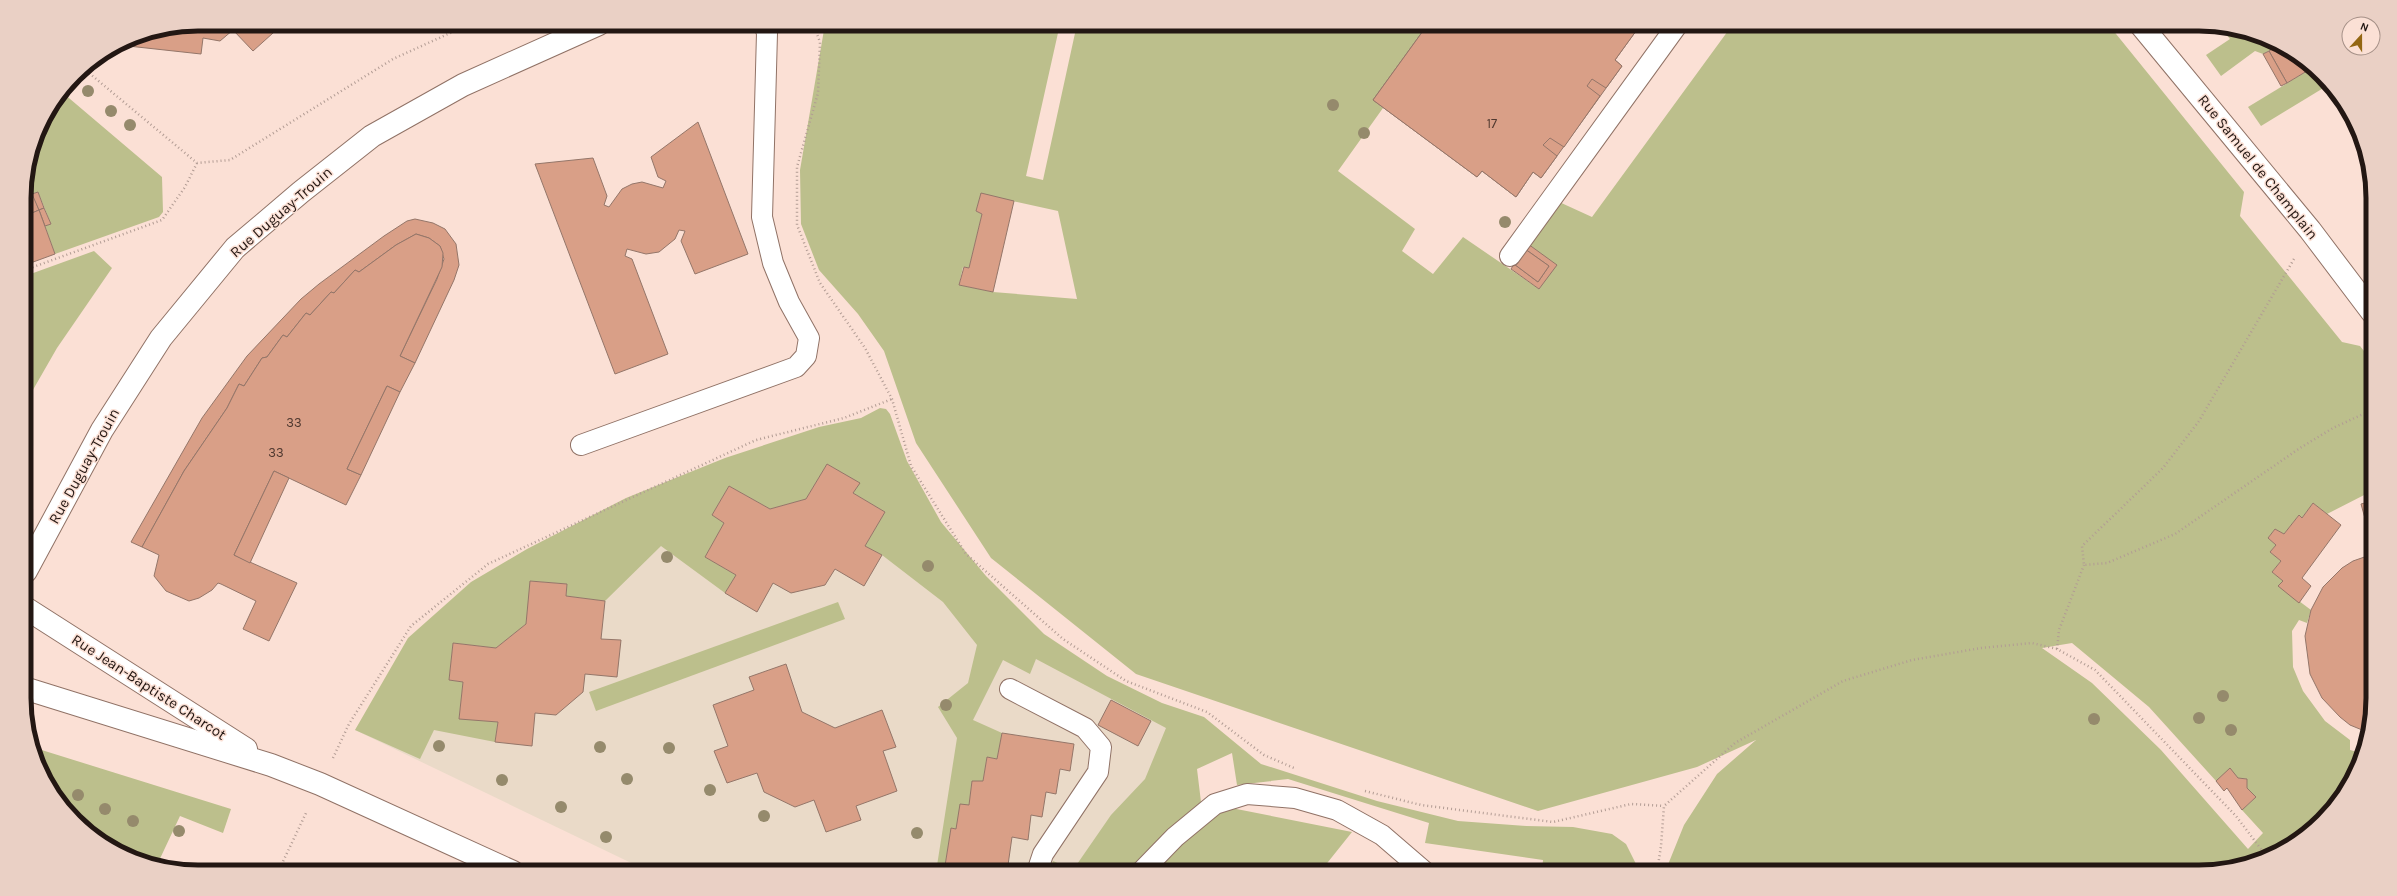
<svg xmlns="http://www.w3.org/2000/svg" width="2397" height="896" font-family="Karla,sans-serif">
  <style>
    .education { fill: #eadac8 }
    .green { fill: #bcbf8c; fill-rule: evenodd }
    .building { fill: #d99f87; stroke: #947669 }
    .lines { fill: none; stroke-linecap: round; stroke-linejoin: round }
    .lane-casing { stroke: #907266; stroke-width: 22 }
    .street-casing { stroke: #907266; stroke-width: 24 }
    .secondary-casing { stroke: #907266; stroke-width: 24 }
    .path { stroke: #b29c94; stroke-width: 2.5; stroke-dasharray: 1 3; stroke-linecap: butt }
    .lane { stroke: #fff; stroke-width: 20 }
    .street { stroke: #fff; stroke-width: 22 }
    .secondary { stroke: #fff; stroke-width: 22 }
    .tree { fill: #958a6c }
    .labels { text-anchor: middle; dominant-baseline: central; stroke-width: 3; stroke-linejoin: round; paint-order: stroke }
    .number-label { font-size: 13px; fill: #503930 }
    .street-label { font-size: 15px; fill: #231713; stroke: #fbe0d5 }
    .rim { fill: none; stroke: #231713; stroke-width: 5 }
  </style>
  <rect width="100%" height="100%" fill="#fbe0d5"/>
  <!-- education -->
  <path class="education" d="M878,426L900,476L1024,638L1195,731L1082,872H650L355,730L411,646L482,583Z"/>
  <!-- green -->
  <g class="green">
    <path d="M825,24H1060L1026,176L1043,180L1077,24H1428L1373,100L1383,108L1338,171L1415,229L1402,251L1433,274L1463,237L1539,289L1556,265L1528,244L1557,201L1592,217L1733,24H2108L2244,192L2240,216L2342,342L2360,346L2372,361V491L2327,514L2313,503L2302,518L2299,515L2284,534L2275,529L2268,538L2276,545L2270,552L2281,561L2272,572L2283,581L2279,586L2311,610L2307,623L2299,620L2292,631L2293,667L2303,691L2325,721L2350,740V750L2364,754L2344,795L2305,836L2255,863L2210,872H1665L1684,825L1717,774L1756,740L1697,767L1538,811L1136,674L991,558L916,443L884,351L858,314L819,270L801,224L800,170ZM981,194L1058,211L1077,299L993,292L959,285L963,267L969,268L982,214L976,211ZM2072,643L2149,707L2216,781L2230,769L2238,778L2247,779V788L2256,797L2242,810L2263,833L2248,849L2161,750L2092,683L2042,648Z"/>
    <path d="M2221,28L2255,33L2279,45L2263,54L2255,51L2221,76L2206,55L2230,39Z"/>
    <path d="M2312,68L2330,84L2261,126L2248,107Z"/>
    <path d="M63,93L162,177L163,212L159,217L55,254L45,226L51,224L38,192L32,194L27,178L30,163L34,162L32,157L42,121Z"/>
    <path d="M94,251L112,268L57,348L26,402L25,305L28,304L25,297V276Z"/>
    <path d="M880,408L886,409L890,414L907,461L941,522L986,576L1044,634L1107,676L1162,703L1204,717L1261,764L1377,801L1458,821L1526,826L1573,827L1612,834L1626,844L1640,872H1542L1543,860L1425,843L1429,823L1288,779L1237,785L1232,753L1197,769L1201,802L1352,832L1320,872H1049L1053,861L1073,870L1111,815L1145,779L1166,728L1036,659L1030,674L1003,660L973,720L1002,733L997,759L987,757L983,781H972L969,805L956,829L951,828L944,872H936L957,738L938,707L968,683L977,645L943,602L882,555L865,546L885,512L853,493L859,483L827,464L806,499L770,509L729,486L712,515L724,523L705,557L736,575L725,593L661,546L605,601L566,596L567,584L531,581L526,624L496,648L453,643L449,680L463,682L459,718L498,722L495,742L434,730L420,759L355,730L408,638L471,582L527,549L626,498L725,458L819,427L861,418Z"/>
    <path d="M838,602L845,619L596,711L589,692Z"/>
    <path d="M32,747L231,809L223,833L180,816L157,865C107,857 66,818 43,776C38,767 36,756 32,747Z"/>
  </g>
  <!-- building -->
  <g class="building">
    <path d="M198,24H283L253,51L233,30L220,41L203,38L201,54L119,45L132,37Z"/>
    <path d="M1428,24H1626L1636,31L1615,60L1622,66L1557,156L1541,178L1533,172L1516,197L1482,171L1477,177L1373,100Z"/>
    <path d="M1428,24H1626L1636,31L1615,60L1622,66L1606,88L1592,79L1587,86L1600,96L1564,147L1550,138L1543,145L1557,156L1541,178L1533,172L1516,197L1482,171L1477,177L1373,100Z"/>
    <path d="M2279,45L2296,53L2312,68L2287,83L2269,51Z"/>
    <path d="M2269,51L2287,83L2281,86L2263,54Z"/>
    <path d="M698,122L748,254L695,274L681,241L685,231L679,230L675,239L659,252L646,254L627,249L625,256L632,259L668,354L615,374L535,164L593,158L607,196L604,205L609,207L622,189L632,184L642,182L663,188L666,181L658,177L651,157Z"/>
    <path d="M27,178L39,210L25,216L24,186Z"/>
    <path d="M38,192L44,208L39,210L32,194Z"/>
    <path d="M981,193L1014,201L993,292L959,285L964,267L969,268L982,214L976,211Z"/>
    <path d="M44,208L51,224L45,226L39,210Z"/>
    <path d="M39,210L55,254L25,265V216Z"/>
    <path d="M415,219L433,223L445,229L456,244L459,265L454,280L415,363L400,356L437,279L444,259L440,246L429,238L416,234L396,245L359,272L355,270L334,293L331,292L310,315L306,313L287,337L283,335L267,357L262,358L244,386L239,384L227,408L184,471L142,547L131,542L202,418L247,356L301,299L319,284L384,236L407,221Z"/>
    <path d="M416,234L429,238L440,246L443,253L442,267L400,356L415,363L400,392L387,386L347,469L361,475L346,505L274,471L234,555L297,583L269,641L243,629L256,601L221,584L218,583L212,590L199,598L189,601L166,591L154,576L159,555L142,547L184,471L227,408L239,384L244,386L262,358L267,357L283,335L287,337L306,313L310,315L331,292L334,293L355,270L359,272L396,245Z"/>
    <path d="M1528,244L1557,265L1539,289L1511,269L1514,264L1538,282L1549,266L1525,249Z"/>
    <path d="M1525,249L1549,266L1538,282L1514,264Z"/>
    <path d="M387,386L400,392L361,475L347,469Z"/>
    <path d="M827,464L860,483L853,493L885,512L865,546L882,555L864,586L835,569L825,585L791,593L773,583L757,612L725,593L736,575L705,557L724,523L712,515L729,486L770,509L806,499Z"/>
    <path d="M274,471L289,478L250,563L234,555Z"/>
    <path d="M2372,501L2373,547L2361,504Z"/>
    <path d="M2313,503L2341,525L2302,578L2311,586L2299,603L2278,586L2283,581L2272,572L2281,561L2270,552L2276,545L2268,538L2275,529L2284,534L2299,515L2302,518Z"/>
    <path d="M2373,554V698L2367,732L2350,725L2340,717L2322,698L2310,674L2305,636L2311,610L2323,587L2342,568L2353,561Z"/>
    <path d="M530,581L567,584L566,596L605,601L601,639L621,640L617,677L585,674L583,692L556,715L535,713L532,746L495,742L498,722L459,719L463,682L449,680L453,643L496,648L526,624Z"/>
    <path d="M786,664L802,712L835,728L882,710L896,747L883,751L897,791L856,806L861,820L826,832L814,800L795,807L764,792L757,773L727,783L714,751L728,746L713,705L754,690L749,677Z"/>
    <path d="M1111,700L1151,721L1138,746L1098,725Z"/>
    <path d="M1002,733L1074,744L1070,771L1060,769L1056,794L1046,792L1042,817L1031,815L1028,840L1012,837L1007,872H944L951,828L956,829L960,804L969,805L972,781H983L987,757L997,759Z"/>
    <path d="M2230,768L2238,778L2247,779V788L2256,797L2242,810L2227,788L2224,791L2216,781Z"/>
  </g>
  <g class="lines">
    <!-- lane casing -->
    <g class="lane-casing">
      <g id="lane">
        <path d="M1510,256L1678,24"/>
        <path d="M581,445L796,367L806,356L809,338L789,302L773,263L762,217L767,33L764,24"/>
        <path d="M1010,689L1085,728L1101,747L1098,772L1043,854L1037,872"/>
        <path d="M1141,872L1175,837L1215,804L1247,794L1295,798L1337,810L1382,835L1425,872"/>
      </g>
    </g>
    <!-- street casing -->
    <g class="street-casing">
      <g id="street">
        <path d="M2140,24L2310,230L2372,312"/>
        <path d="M27,609L246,749"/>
        <path d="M27,689L271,765L320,784L513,872"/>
      </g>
    </g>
    <!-- secondary casing -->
    <g class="secondary-casing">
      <path id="secondary" d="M26,571L102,430L161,338L235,248L301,192L372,136L463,85L599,24"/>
    </g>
    <!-- path -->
    <g class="path">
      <path d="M813,24L820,42L818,93L797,167V225L820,283L865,348L892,399L911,466L966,554L1063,639L1126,681L1207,712L1264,755L1294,768"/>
      <path d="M83,68L197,163L230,160L393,59L470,24"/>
      <path d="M2294,259L2199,421L2163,468L2082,546L2084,565L2107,563L2175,534L2300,448L2333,428L2372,410"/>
      <path d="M25,270L162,220L185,187L197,163"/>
      <path d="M2057,649L2059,630L2084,565"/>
      <path d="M333,758L349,724L411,626L488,564L756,440L844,418L892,399"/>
      <path d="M1365,791L1421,805L1553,822L1631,804L1664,806"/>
      <path d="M278,872L307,811"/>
      <path d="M1657,872L1661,846L1664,806L1735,743L1843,681L1912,660L1981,648L2032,643L2057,649L2095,670L2236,816L2267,857"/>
    </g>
    <!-- lane -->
    <use href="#lane" class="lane"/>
    <!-- street -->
    <use href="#street" class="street"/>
    <!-- secondary -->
    <use href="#secondary" class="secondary"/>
  </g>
  <!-- trees -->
  <g class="tree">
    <circle cx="88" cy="91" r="6"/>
    <circle cx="1333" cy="105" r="6"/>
    <circle cx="111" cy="111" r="6"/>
    <circle cx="130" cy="125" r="6"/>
    <circle cx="1364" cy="133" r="6"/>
    <circle cx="1505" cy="222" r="6"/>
    <circle cx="667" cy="557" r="6"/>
    <circle cx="928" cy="566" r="6"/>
    <circle cx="2223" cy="696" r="6"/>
    <circle cx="946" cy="705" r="6"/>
    <circle cx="2199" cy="718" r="6"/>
    <circle cx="2094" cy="719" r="6"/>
    <circle cx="2231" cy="730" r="6"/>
    <circle cx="439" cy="746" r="6"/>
    <circle cx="600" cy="747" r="6"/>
    <circle cx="669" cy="748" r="6"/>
    <circle cx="627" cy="779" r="6"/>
    <circle cx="502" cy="780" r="6"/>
    <circle cx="710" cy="790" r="6"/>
    <circle cx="78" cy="795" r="6"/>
    <circle cx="561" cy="807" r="6"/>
    <circle cx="105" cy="809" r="6"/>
    <circle cx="764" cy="816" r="6"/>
    <circle cx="133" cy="821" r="6"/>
    <circle cx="179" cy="831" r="6"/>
    <circle cx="917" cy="833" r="6"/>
    <circle cx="606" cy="837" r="6"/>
  </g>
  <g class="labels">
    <!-- number labels -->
    <g class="number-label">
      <text x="1492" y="123">17</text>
      <text x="294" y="422">33</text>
      <text x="276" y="452">33</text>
    </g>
    <!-- street labels -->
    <g class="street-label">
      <text transform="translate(2258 167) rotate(51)">Rue Samuel de Champlain</text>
      <text transform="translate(281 212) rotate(-41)">Rue Duguay-Trouin</text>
      <text transform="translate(84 466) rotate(-61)">Rue Duguay-Trouin</text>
      <text transform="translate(149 687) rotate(33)">Rue Jean-Baptiste Charcot</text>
    </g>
  </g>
  <!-- crop -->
  <path d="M0 0H2397V896H0ZM198 31H2199A167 167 0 0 1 2366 198V698A167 167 0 0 1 2199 865H198A167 167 0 0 1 31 698V198A167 167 0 0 1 198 31Z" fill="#ead0c5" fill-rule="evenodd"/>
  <path class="rim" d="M198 31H2199A167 167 0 0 1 2366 198V698A167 167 0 0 1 2199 865H198A167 167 0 0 1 31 698V198A167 167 0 0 1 198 31Z"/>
  <!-- north arrow -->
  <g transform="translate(2361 36) rotate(21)"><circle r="19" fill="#fbe0d5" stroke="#a59087"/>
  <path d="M0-3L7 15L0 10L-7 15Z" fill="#946713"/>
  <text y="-6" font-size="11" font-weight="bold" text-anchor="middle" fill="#231713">N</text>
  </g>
</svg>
